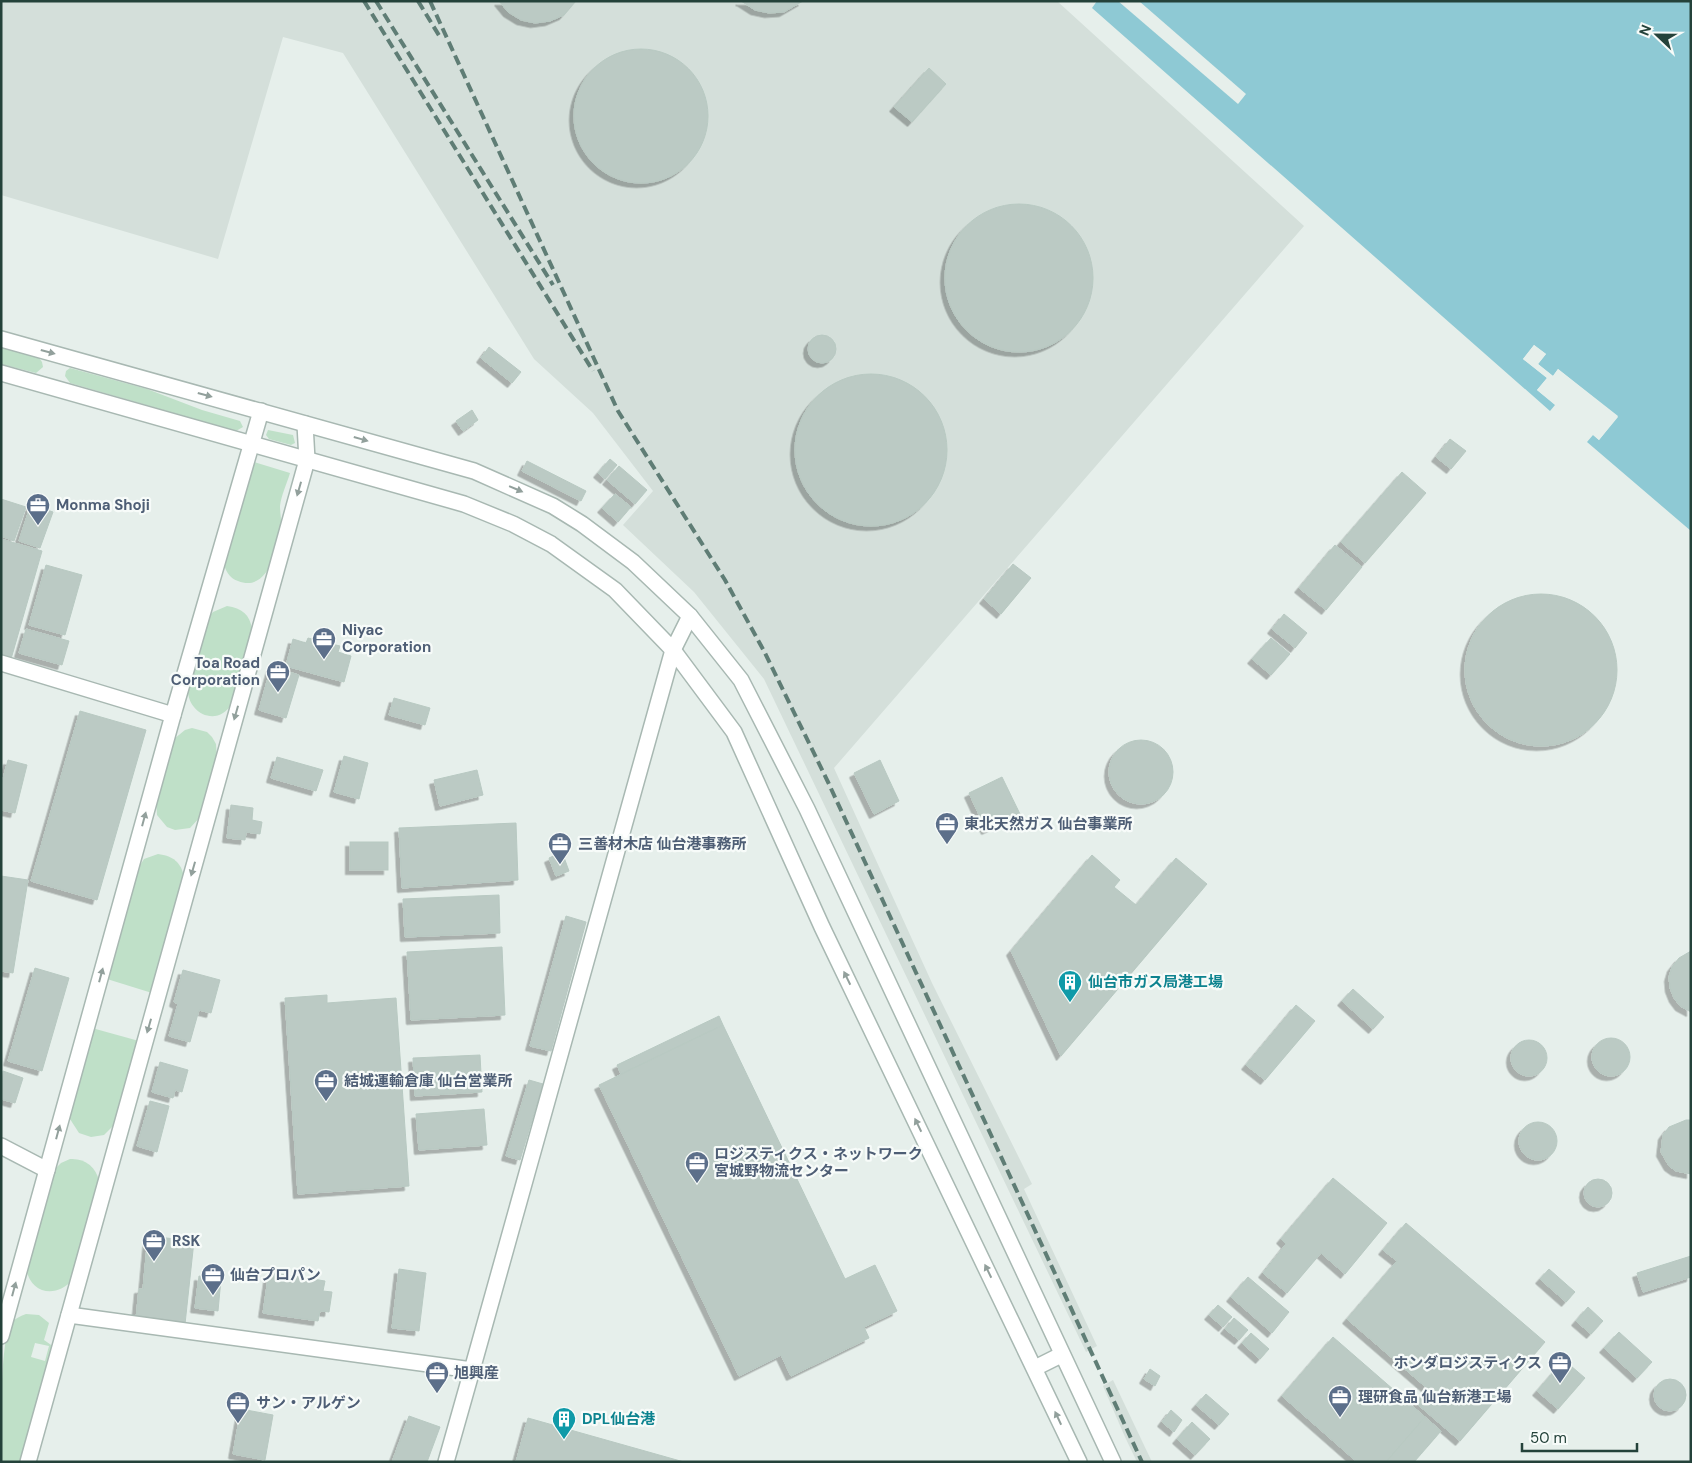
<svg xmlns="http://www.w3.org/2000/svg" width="1692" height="1463" font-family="'DM Sans','Noto Sans JP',sans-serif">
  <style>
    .built { fill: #d4dfda }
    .green { fill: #bfe0c8; fill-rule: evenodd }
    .water { fill: #8ec9d4 }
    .pier { fill: #e6efeb }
    .building { fill: #bbcac4; stroke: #b8c9c2; filter: url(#shadow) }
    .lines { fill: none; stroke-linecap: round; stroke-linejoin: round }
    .minor-casing { stroke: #a8b8b2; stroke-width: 18 }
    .minor { stroke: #fff; stroke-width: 15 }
    .rail { stroke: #5f7d75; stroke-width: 4; stroke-dasharray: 10 5; stroke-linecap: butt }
    .oneway { fill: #92a09c }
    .labels { text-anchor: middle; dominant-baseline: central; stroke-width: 4.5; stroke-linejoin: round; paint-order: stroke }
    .service-label { font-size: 15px; font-weight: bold; fill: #4e5e75; stroke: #f7fbf9; text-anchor: start }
    .culture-label { font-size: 15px; font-weight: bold; fill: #0d838f; stroke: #f7fbf9; text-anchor: start }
  </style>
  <defs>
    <filter id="shadow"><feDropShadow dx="-4.5" dy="4.5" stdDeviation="0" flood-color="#0004"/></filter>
  </defs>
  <rect width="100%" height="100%" fill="#e6efeb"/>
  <!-- built -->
  <g class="built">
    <path d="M1,1H1057L1304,226L834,768L932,983L1032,1184L1024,1189L1097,1346L1086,1352L764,679L694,592L623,525L653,491L593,413L534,359L343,53L283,37L218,259L1,195Z"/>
    <path d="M1113,1380L1152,1462H1137L1125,1437L1103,1386Z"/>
  </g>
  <!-- green -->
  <g class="green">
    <path d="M1,347L39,358L42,362L43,367L36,373L1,364Z"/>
    <path d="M70,368L147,389L202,410L240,421L243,427L236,431L70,383L65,376L66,371Z"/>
    <path d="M268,430L293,435L295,443L291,445L269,439L266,435Z"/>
    <path d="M251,461L290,473C287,483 281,496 280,506C280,514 282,522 281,530C278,550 267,593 238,581C229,578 225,570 223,561Z"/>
    <path d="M227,606C242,608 250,615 252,629C247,648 240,688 232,703C218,729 185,713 188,686L208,617L213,612Z"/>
    <path d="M192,728L207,732L212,737L216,744L217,759L201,816L190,828L175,830L167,827L157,815L156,799L174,739L185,730Z"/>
    <path d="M158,854C173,856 181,862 184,877L152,993L107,979L136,872L144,859Z"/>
    <path d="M92,1028L139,1041L116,1123L104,1135L91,1137L79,1133L70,1119L69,1111Z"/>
    <path d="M70,1159C85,1158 96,1167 99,1181L73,1279C56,1300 28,1293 26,1266L54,1170L61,1163Z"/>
    <path d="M26,1314L39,1315L49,1323L44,1340L54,1347L22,1462H1C1,1432 0,1346 10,1324C14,1319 20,1316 26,1314ZM35,1343L49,1346L45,1361L31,1357Z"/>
  </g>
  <!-- water -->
  <path class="water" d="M1097,1H1691V531L1587,442L1593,435L1599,440L1618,416L1558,369L1553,376L1538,364L1546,354L1534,345L1523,359L1547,378L1537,390L1555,405L1550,411L1092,8Z"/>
  <!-- pier -->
  <g class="pier">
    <path d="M1118,1H1139L1246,94L1238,104Z"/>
    <path d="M1534,345L1546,354L1538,364L1553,376L1558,369L1618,417L1599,440L1591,433H1594L1599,437L1614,417L1559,372L1553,378L1542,370L1550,378L1541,390L1557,403V406L1537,390L1547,378L1523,359Z"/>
  </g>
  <!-- building -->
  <g class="building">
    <path d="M499,1H576L564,15L550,21L535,23L521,20L508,12Z"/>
    <path d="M741,1H740H803L784,12L769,13L755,10Z"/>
    <circle cx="641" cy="116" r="67"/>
    <path d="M929,68L946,84L912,122L894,107Z"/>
    <circle cx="1019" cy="278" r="74"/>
    <circle cx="822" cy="349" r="14"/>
    <path d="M489,347L521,372L512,383L481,358Z"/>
    <circle cx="871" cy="450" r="76"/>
    <path d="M472,410L478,420L463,431L456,421Z"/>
    <path d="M1450,439L1466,451L1451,469L1436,457Z"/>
    <path d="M610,459L617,465L605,479L598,473Z"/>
    <path d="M527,461L586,491L581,501L522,471Z"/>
    <path d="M619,466L647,490L635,504L607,480Z"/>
    <path d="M1402,472L1426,493L1365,563L1341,542Z"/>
    <path d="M615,494L631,507L618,522L602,508Z"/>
    <path d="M1,499L26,507L14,541L1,536Z"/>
    <path d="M31,504L53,512L40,548L19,541Z"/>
    <path d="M1,539L42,551L11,659L1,657Z"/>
    <path d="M1335,545L1362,567L1326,610L1299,588Z"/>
    <path d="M1013,564L1031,578L1001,614L984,599Z"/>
    <path d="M46,565L82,575L65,635L29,625Z"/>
    <circle cx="1541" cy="670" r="76"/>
    <path d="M1284,614L1307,633L1295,648L1272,629Z"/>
    <path d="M26,629L69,641L62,665L19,653Z"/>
    <path d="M308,638L316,640L314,645L330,650L332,644L340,646L338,652L351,656L344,682L286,666L293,639L306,643Z"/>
    <path d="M1271,638L1290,654L1271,675L1252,659Z"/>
    <path d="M271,667L299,675L286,718L259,710Z"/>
    <path d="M394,698L430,708L425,725L389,715Z"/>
    <path d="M80,711L146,730L97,900L31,881Z"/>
    <circle cx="1141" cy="772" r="32"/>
    <path d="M344,756L368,763L359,799L334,792Z"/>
    <path d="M277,757L323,770L316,791L271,778Z"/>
    <path d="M8,760L27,765L15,813L1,810V786Z"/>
    <path d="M880,760L899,801L874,814L854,773Z"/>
    <path d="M477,770L483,795L440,806L434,780Z"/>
    <path d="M1002,777L1020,814L986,830L969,793Z"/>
    <path d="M231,805L253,808L252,820L262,822L260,834L246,832L245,840L227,838Z"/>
    <path d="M516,823L518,880L402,888L399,828Z"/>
    <rect x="350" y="842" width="38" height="28"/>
    <path d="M562,852L569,871L556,876L549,858Z"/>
    <path d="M1092,855L1120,880L1114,887L1136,905L1176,858L1207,884L1061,1056L1011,951Z"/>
    <path d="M1,876L28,880L13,973L1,971Z"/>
    <path d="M499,895L500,933L405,937L403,899Z"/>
    <path d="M566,916L586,922L551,1051L530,1046Z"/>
    <path d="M502,947L505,1015L411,1020L407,952Z"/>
    <path d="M1691,951V1012L1680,1006L1674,998L1670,988L1669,977L1672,967L1679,958Z"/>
    <path d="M35,968L69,978L42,1071L8,1061Z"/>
    <path d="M183,970L220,980L211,1013L199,1010L190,1042L169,1036L178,1004L174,1002Z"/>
    <path d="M1353,989L1384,1017L1373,1029L1342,1001Z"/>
    <path d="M327,995V1003L396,998L409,1186L298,1194L285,998Z"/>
    <path d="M1296,1005L1315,1021L1265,1080L1246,1065Z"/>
    <path d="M719,1016L723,1025L621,1074L617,1065Z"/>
    <path d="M723,1025L845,1279L875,1265L897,1311L864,1327L869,1338L791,1376L781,1355L739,1376L599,1085Z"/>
    <circle cx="1611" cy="1057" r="19"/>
    <circle cx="1529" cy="1058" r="18"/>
    <path d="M480,1055L482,1092L415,1096L413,1058Z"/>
    <path d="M160,1062L188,1070L182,1092L175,1090L173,1098L152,1092Z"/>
    <path d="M3,1071L23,1078L15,1103L1,1099Z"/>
    <path d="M529,1080L543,1084L520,1160L506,1156Z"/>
    <path d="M150,1101L169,1106L157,1152L137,1146Z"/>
    <path d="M484,1109L487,1145L419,1150L416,1114Z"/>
    <path d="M1686,1120H1691V1174L1676,1171L1669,1166L1661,1152L1663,1135L1669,1127Z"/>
    <circle cx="1538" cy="1141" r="19"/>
    <path d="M1333,1178L1387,1223L1345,1274L1321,1253L1287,1293L1263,1273L1286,1244L1281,1239Z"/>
    <circle cx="1598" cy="1193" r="14"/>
    <path d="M1406,1223L1545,1342L1460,1441L1416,1403L1428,1389L1347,1319L1397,1261L1383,1250Z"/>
    <path d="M148,1236L194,1241L185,1324L136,1319L139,1289H143Z"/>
    <path d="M1691,1256V1277L1643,1292L1637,1273Z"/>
    <path d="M399,1269L426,1273L419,1331L392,1328Z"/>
    <path d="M1549,1269L1575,1292L1566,1302L1540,1279Z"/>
    <path d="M269,1272L325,1281L323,1291L332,1292L329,1312L320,1311L318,1321L263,1313Z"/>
    <path d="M199,1276L221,1279L218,1311L195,1308Z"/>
    <path d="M1248,1277L1289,1312L1272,1333L1231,1297Z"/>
    <path d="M1218,1305L1232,1317L1223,1327L1209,1315Z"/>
    <path d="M1588,1307L1603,1321L1591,1334L1576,1321Z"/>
    <path d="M1234,1318L1248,1330L1239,1340L1225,1329Z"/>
    <path d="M1619,1332L1652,1362L1637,1378L1604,1348Z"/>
    <path d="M1251,1333L1269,1349L1260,1359L1242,1343Z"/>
    <path d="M1333,1337L1425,1417L1386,1462H1357L1282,1396Z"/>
    <path d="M1564,1360L1585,1378L1558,1409L1537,1391Z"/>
    <path d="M1150,1369L1160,1376L1155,1386L1144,1379Z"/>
    <circle cx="1670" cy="1395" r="16"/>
    <path d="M1206,1394L1229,1414L1219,1425L1196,1405Z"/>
    <path d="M241,1409L273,1415L265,1460L233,1454Z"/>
    <path d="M1171,1410L1182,1420L1174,1432L1162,1422Z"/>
    <path d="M409,1416L440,1427L427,1462H392Z"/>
    <path d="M1425,1417L1441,1431L1414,1462H1386Z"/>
    <path d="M528,1418L684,1462H516Z"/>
    <path d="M1192,1422L1210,1439L1195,1455L1177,1439Z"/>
  </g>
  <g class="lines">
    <!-- minor casing -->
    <g class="minor-casing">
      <g id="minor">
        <path d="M1,339L474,471L553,506L582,524L633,562L690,616L741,680L807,809L1113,1462"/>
        <path d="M1,373L464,504L513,524L551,544L615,590L673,650L734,732L822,927L1079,1462"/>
        <path d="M1,663L173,715"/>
        <path d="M1,1146L47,1170"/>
        <path d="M69,1315L472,1370L673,650L690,616"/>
        <path d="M1,1336L173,715L261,411"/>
        <path d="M1035,1368L1061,1355"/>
        <path d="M28,1462L307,460L305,424"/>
        <path d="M446,1462L472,1370"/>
      </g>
    </g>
    <!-- minor -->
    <use href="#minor" class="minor"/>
    <!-- rail -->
    <g class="rail">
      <path d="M364,1L593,371"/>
      <path d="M376,1L553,285"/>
      <path d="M418,1L440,37"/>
      <path d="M430,1L618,411L725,580L764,651L828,782L1142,1462"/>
    </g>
  </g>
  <!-- one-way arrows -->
  <defs><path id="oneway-solid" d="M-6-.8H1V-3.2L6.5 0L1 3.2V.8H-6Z" transform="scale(1.25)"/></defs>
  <g class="oneway">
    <use href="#oneway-solid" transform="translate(48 352) rotate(15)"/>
    <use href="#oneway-solid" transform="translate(205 395) rotate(15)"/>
    <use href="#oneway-solid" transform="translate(361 439) rotate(16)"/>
    <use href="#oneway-solid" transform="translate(299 489) rotate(106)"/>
    <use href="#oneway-solid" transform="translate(516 489) rotate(23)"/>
    <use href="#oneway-solid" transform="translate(236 713) rotate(106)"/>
    <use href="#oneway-solid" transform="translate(144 819) rotate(-75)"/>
    <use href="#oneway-solid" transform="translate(193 869) rotate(106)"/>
    <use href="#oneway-solid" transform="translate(101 975) rotate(-75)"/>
    <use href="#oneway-solid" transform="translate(847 978) rotate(-116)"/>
    <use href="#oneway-solid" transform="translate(149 1026) rotate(106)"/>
    <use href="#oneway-solid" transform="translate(918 1125) rotate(-116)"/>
    <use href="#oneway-solid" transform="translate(58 1132) rotate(-75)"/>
    <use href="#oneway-solid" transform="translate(988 1271) rotate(-116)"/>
    <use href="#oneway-solid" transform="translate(14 1289) rotate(-75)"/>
    <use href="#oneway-solid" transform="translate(1058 1418) rotate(-115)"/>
  </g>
  <!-- icons -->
  <defs>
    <g id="office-pin" transform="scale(1.25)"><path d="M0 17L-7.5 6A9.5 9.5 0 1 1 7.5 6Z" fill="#5c6f8a" stroke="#f7fbf9"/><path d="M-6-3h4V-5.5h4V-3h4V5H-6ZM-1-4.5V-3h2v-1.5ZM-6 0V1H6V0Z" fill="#fff"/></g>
    <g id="building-pin" transform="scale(1.25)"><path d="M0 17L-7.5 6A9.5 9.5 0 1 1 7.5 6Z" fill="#0f9aa8" stroke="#f7fbf9"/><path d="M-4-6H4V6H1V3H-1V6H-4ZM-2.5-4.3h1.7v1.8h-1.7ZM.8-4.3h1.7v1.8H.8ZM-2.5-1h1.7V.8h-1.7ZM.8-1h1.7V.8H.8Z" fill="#fff"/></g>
  </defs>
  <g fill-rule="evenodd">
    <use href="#office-pin" x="38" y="505"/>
    <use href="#office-pin" x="324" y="639"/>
    <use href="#office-pin" x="278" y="672"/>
    <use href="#office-pin" x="947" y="824"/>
    <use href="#office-pin" x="560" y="844"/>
    <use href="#building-pin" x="1070" y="982"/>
    <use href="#office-pin" x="326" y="1081"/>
    <use href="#office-pin" x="697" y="1163"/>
    <use href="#office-pin" x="154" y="1241"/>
    <use href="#office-pin" x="213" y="1275"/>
    <use href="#office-pin" x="1560" y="1363"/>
    <use href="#office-pin" x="437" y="1373"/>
    <use href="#office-pin" x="1340" y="1397"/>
    <use href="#office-pin" x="238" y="1403"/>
    <use href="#building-pin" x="564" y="1419"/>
  </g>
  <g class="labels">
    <!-- service labels -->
    <g class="service-label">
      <text x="56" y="505">Monma Shoji</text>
      <text x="342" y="630">Niyac<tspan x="342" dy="17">Corporation</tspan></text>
      <text x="260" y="663" text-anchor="end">Toa Road<tspan x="260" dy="17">Corporation</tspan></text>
      <text x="964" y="824">東北天然ガス 仙台事業所</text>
      <text x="578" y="844">三善材木店 仙台港事務所</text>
      <text x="344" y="1081">結城運輸倉庫 仙台営業所</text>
      <text x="714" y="1154">ロジスティクス・ネットワーク<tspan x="714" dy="17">宮城野物流センター</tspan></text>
      <text x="172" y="1241">RSK</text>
      <text x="230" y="1275">仙台プロパン</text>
      <text x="1542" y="1363" text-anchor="end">ホンダロジスティクス</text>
      <text x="454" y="1373">旭興産</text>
      <text x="1358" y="1397">理研食品 仙台新港工場</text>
      <text x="256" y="1403">サン・アルゲン</text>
    </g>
    <!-- culture labels -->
    <g class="culture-label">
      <text x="1088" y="982">仙台市ガス局港工場</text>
      <text x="582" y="1419">DPL仙台港</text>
    </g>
  </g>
  <!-- border -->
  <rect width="1692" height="1463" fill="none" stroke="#24423a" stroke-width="5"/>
  <!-- north arrow -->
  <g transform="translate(1657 35) rotate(292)" stroke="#f7fbf9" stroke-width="4" paint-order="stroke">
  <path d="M0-4L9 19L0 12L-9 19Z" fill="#24423a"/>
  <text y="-8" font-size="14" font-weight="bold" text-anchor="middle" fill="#24423a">N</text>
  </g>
  <!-- scale -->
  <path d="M1522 1443v8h115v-8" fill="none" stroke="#24423a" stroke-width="2.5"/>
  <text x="1530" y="1443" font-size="15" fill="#24423a" stroke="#f7fbf9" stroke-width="4" paint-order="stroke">50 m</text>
</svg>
